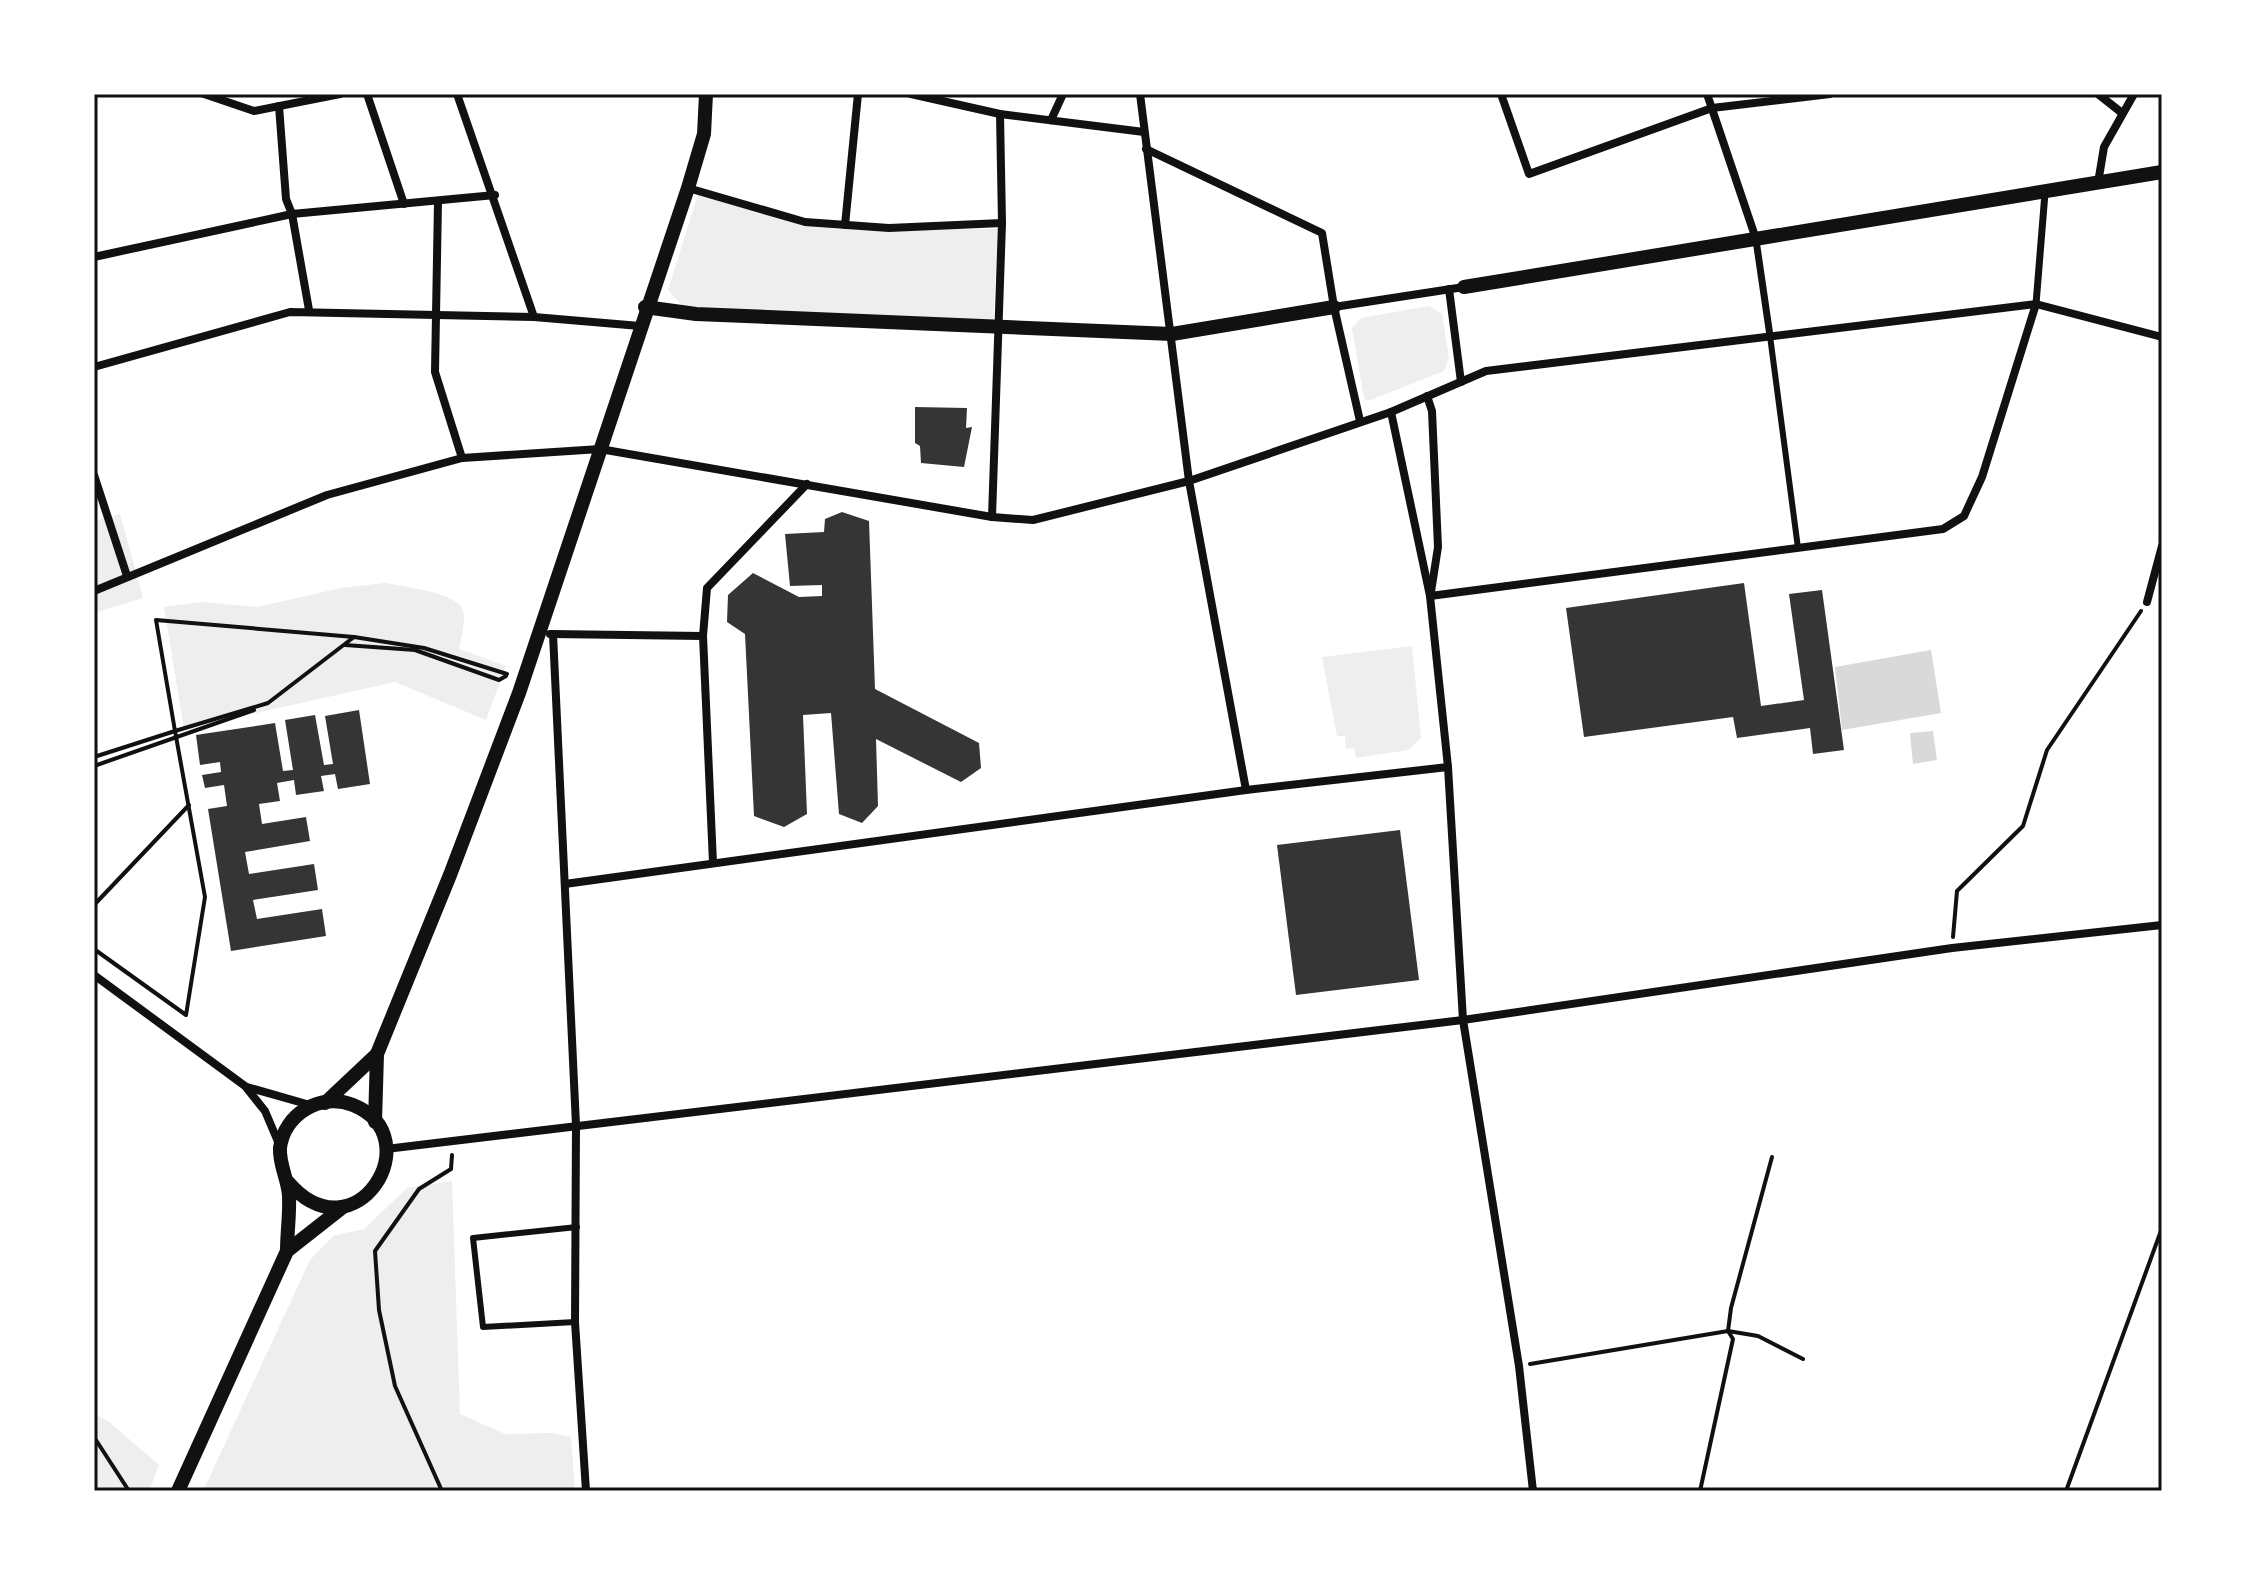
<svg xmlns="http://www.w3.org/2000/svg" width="2256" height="1585" font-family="'DM Sans',sans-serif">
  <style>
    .green { fill: #eee }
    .water { fill: #d9d9d9 }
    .building { fill: #353535 }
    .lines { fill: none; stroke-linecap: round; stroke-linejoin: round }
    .path { stroke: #111; stroke-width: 4 }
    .service { stroke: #111; stroke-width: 6 }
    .pedestrian { stroke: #111; stroke-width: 7 }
    .minor { stroke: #111; stroke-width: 8 }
    .tertiary { stroke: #111; stroke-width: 14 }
    .neatline { fill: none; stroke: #111; stroke-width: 3 }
  </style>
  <rect width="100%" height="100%" fill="#fff"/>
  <!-- green -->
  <g class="green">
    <path d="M699,191L836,229H998L993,323L683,306L668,290Z"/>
    <path d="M1429,306L1442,314L1449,358L1444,371L1368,401L1364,398L1352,328L1361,318Z"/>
    <path d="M120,514L143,598L94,613V521Z"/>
    <path d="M385,583C401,586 459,593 463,610C466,621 461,638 459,649L506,666L486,720L395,682L184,729L164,607L202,602L257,607L341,588Z"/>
    <path d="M1412,646L1421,738L1408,750L1356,758L1354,748L1346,749L1345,736H1337L1322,657Z"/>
    <path d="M452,1181L460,1414L505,1434L553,1433L571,1437L575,1491H203L310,1260L333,1236L364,1229L407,1188Z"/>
    <path d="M94,1414L108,1421L159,1465L149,1491H94Z"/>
  </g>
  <!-- water -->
  <g class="water">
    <path d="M1931,650L1941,713L1842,730L1835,667Z"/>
    <path d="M1933,731L1937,760L1913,764L1910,733Z"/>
  </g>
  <!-- building -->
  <g class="building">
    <path d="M915,407L967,408L966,428L972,427L964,467L921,463L920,446L915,443Z"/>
    <path d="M842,512L869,521L875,689L979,743L981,768L961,782L876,739L878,806L862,823L839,814L831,713L803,715L807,814L784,827L754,816L745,634L727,622L728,595L753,573L799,597L822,596V585L790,586L785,534L824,532L825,519Z"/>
    <path d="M1744,583L1761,706L1804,700L1789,594L1822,590L1844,750L1813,754L1810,728L1737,738L1733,717L1584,737L1566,608Z"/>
    <path d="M359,710L370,784L338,789L335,774L321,776L324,791L296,795L294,780L277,783L280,801L259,804L262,824L306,817L310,841L245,852L249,874L314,864L318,890L253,900L257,919L322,909L326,936L231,951L208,809L227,806L224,785L205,788L202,775L221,772L220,762L200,765L196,735L275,723L283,771L293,770L285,720L315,715L324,765L333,764L325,716Z"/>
    <path d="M1400,830L1419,980L1296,995L1277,845Z"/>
  </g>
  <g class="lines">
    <!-- path -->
    <g class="path">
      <path d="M345,645L415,650L499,680L506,676"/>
      <path d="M94,757L175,731L156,620L354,637L424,648L507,674"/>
      <path d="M94,766L254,710"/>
      <path d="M94,905L189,805"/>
      <path d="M1953,937L1957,891L2023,826L2047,750L2141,611"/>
      <path d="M94,949L186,1015L205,897L175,731L268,703L354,637"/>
      <path d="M1530,1364L1728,1331L1758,1336L1803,1359"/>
      <path d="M94,1437L129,1491"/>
      <path d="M442,1491L395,1386L379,1310L375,1251L419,1189L451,1169L452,1155"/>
      <path d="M1700,1491L1733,1339L1728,1331L1731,1308L1772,1157"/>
      <path d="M2066,1491L2162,1228"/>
    </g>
    <!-- service -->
    <g class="service">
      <path d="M1770,336L1798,548"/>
      <path d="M575,1322L483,1327L473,1238L577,1227"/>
    </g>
    <!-- pedestrian -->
    <g class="pedestrian">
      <path d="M1756,240L1770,336"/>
      <path d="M2036,304L2045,193"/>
    </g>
    <!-- minor -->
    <g class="minor">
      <path d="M204,94L254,111L340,94"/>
      <path d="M367,94L404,204"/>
      <path d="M457,94L534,317"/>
      <path d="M911,94L1000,114L1144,132"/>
      <path d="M1140,94L1189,481L1246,790"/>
      <path d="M1501,94L1529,174L1712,108L1830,94"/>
      <path d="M1707,94L1756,239"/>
      <path d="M2098,94L2122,113"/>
      <path d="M279,106L286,199L292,214L309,310"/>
      <path d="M1051,120L1063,94"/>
      <path d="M1146,149L1322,233L1334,307L1360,421"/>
      <path d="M2098,183L2104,147L2134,94"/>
      <path d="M688,188L805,222L889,228L1002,223"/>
      <path d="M438,201L435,372L462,458"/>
      <path d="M845,225L858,94"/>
      <path d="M94,257L292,214L495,195"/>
      <path d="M1449,289L1461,382"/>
      <path d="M1334,307L1464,287"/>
      <path d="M94,367L290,312L534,317L640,326"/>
      <path d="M1427,396L1432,411L1438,547L1431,592"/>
      <path d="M1391,412L1430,596L1448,767L1463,1020L1519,1366L1533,1491"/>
      <path d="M94,475L127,576"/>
      <path d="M992,517L1002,223L1000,114"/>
      <path d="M94,591L327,495L462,458L600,449L992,517L1033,520L1189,481L1391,412L1486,371L2036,304L2162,337"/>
      <path d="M1430,596L1943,529L1964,516L1982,477L2036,304"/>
      <path d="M2147,602L2162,546"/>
      <path d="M550,634L703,636"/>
      <path d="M553,634L576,1125L575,1322L586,1491"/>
      <path d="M713,863L703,636L707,588L807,484"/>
      <path d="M565,884L1246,790L1448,767"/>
      <path d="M94,975L245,1086L265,1111L279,1144"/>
      <path d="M247,1087L310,1105"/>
      <path d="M386,1149L1463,1020L1952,948L2162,925"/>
    </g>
    <!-- tertiary -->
    <g class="tertiary">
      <path d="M1464,287L2162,172"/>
      <path d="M645,307L696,314L1172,334L1334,307"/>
      <path d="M325,1103L377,1054L450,875L519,693L688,188L704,134L706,94"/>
      <path d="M375,1122L377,1054"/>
      <path d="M287,1251C287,1232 290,1214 289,1196C288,1179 279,1165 280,1148C284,1114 321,1092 353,1105C432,1137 355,1260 288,1182"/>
      <path d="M178,1491L287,1251L343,1207"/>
    </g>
  </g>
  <!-- border -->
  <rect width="2256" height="1585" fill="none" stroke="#ffffff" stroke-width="192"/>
  <rect x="96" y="96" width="2064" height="1393" class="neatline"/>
</svg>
